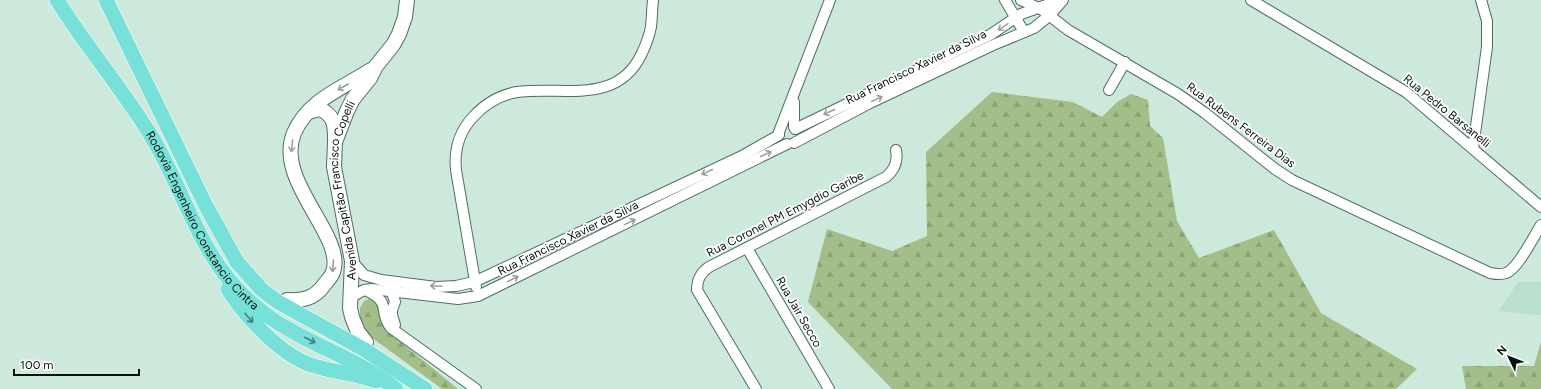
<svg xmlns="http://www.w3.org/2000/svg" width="1541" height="389" font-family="Figtree,sans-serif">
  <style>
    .built { fill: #badfcf }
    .forest { fill: url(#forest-firs) }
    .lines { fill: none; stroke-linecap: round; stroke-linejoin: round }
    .street-casing { stroke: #536d62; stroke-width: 12 }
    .secondary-casing { stroke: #536d62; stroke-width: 16 }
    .primary-casing { stroke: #fff; stroke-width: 16 }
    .street { stroke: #fff; stroke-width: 10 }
    .secondary { stroke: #fff; stroke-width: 14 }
    .primary { stroke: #77e1d9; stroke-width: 15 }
    .oneway { stroke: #9b9f9e }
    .oneway2 { stroke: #44837d }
    .labels { text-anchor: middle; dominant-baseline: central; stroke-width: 3.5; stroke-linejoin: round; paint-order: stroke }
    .street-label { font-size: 12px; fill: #06100c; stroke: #fff }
  </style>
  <defs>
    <pattern id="forest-firs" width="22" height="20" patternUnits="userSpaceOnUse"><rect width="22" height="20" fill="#a3be89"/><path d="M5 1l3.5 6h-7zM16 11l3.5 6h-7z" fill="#8ba275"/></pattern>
  </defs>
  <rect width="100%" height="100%" fill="#cce9dc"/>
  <!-- built -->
  <path class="built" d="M1518,282H1541V315L1499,311Z"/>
  <!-- forest -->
  <g class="forest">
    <path d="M992,92L1073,102L1102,117L1117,102L1131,94L1148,100L1150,126L1163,138L1177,221L1199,258L1274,230L1321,313L1417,369L1396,389H892L808,302L827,229L892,251L927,236L926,152Z"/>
    <path d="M369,299L375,302L380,308L391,334L458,389H442L367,334L360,318V308L364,301Z"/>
    <path d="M1541,342V389H1466L1462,366H1534Z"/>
  </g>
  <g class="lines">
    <!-- street casing -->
    <g class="street-casing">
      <g id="street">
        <path d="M1005,0L1024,32"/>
        <path d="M1021,0L1041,9L1068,30L1178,94L1205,113L1275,169L1292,180L1490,273C1495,274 1501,275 1506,273C1518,269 1534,236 1541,225"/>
        <path d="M1251,0L1406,92L1541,207"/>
        <path d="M1109,90L1125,62"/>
        <path d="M794,102V127"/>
        <path d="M795,129L990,35L1021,14L1060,0"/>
        <path d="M779,132L830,0"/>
        <path d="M794,143L870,103L993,45L1034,28L1050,15L1063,0"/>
        <path d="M1473,148L1487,47V21L1481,0"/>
        <path d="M747,248L829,389"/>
        <path d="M352,261L364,275L381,280L436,287L456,286L474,282L742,156L779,135"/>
        <path d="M390,285L395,302L392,310V315L395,325"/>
        <path d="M476,287L456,170C454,150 459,132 473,117C484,105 500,95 517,92C563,86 618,106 642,53C646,45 649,36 651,27C652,18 652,9 653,0"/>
        <path d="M365,290C394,303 377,311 391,328L476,389"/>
        <path d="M350,298L364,290L372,289L458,299L478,296L787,144"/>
        <path d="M756,389L697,290C697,280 700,273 709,267L886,177C895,170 898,161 896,150"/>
      </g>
    </g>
    <!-- secondary casing -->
    <g class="secondary-casing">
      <g id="secondary">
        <path d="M308,112L320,109C334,115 335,125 335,138"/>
        <path d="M287,300C303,301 315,298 324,285C327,281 332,276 333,272C346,236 274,181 294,133C308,100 343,88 371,70"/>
        <path id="s1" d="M366,342L358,332L352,317L350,308L352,261L334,167L335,142L347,111L353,99L370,78L376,66L393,45L399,34L405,17L407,0"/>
      </g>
    </g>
    <!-- primary casing -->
    <g class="primary-casing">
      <g id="primary">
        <path id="s2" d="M57,0C87,48 124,91 153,139C184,191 199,253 244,296C256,307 270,319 285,327C321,349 362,362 396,389"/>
        <path d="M106,0L206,206L237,262L262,290L278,302L365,350L425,389"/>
        <path d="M228,289C244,315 278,352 308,364C330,372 354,373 376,381"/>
      </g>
    </g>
    <!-- street -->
    <use href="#street" class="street"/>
    <!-- secondary -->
    <use href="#secondary" class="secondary"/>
    <!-- primary -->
    <use href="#primary" class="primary"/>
  </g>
  <!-- one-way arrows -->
  <defs><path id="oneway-shaft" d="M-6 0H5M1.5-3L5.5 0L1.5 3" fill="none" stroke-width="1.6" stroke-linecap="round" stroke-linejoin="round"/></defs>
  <g class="oneway">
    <use href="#oneway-shaft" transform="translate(1003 27) rotate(146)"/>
    <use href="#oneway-shaft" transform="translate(343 87) rotate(150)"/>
    <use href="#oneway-shaft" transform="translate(877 99) rotate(-25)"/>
    <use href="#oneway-shaft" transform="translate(829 112) rotate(155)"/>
    <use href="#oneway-shaft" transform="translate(292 146) rotate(96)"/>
    <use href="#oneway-shaft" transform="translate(766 154) rotate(-25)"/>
    <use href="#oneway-shaft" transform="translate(707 172) rotate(155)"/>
    <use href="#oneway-shaft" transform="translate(630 222) rotate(-26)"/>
    <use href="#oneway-shaft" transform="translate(333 266) rotate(95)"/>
    <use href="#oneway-shaft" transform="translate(513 279) rotate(-26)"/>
    <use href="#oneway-shaft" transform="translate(436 286) rotate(-177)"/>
  </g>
  <g class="oneway2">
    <use href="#oneway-shaft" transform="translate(249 318) rotate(49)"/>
    <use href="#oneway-shaft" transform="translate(310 340) rotate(27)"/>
  </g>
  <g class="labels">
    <!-- street labels -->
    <g class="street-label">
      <text transform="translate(916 67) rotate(-26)">Rua Francisco Xavier da Silva</text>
      <text transform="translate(1447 111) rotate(39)">Rua Pedro Barsanelli</text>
      <text transform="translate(1241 125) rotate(37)">Rua Rubens Ferreira Dias</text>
      <text stroke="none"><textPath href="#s1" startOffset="158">Avenida Capitão Francisco Copelli</textPath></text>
      <text transform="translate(785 214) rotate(-27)">Rua Coronel PM Emygdio Garibe</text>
      <text stroke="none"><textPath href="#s2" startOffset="265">Rodovia Engenheiro Constancio Cintra</textPath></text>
      <text transform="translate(568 238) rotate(-26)">Rua Francisco Xavier da Silva</text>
      <text transform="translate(799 312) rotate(60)">Rua Jair Secco</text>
    </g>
  </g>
  <!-- north arrow -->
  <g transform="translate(1509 357) rotate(313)" stroke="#ffffff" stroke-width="3" paint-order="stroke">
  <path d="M0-3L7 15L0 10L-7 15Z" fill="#06100c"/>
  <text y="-6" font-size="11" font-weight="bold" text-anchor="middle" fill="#06100c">N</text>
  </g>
  <!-- scale -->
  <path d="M14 369v6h125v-6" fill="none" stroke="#06100c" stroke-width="2"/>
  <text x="20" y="369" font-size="12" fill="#06100c" stroke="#ffffff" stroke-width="3" paint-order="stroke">100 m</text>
</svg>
